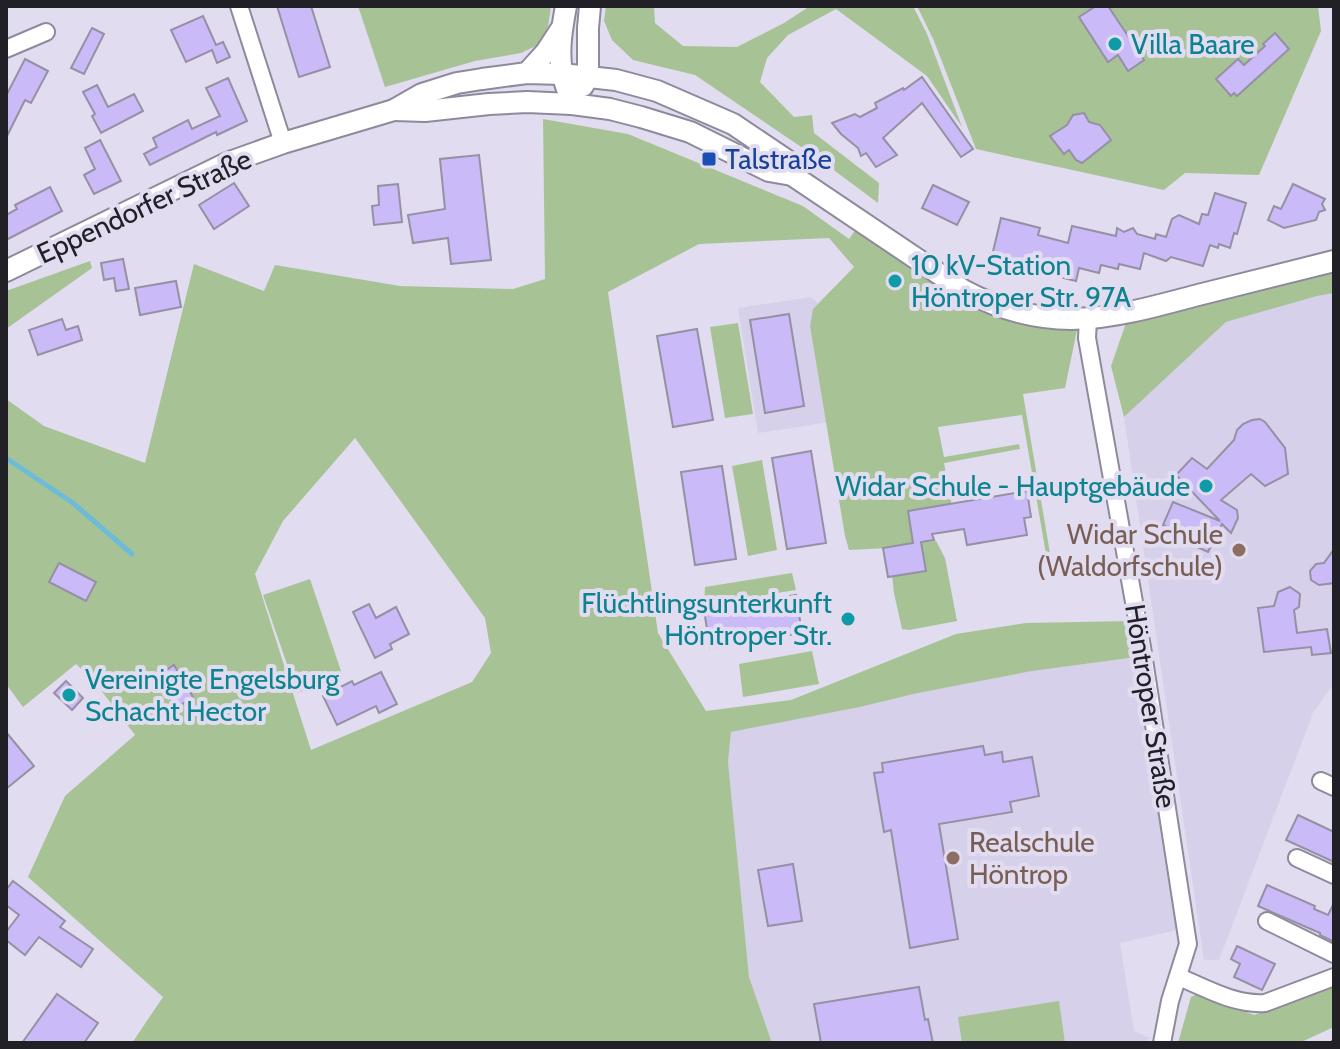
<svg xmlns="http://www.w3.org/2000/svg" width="1340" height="1049" font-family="Cabin,sans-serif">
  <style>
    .built { fill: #d6d0eb }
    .green { fill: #a7c396; fill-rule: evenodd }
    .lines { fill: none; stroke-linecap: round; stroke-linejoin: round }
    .stream { stroke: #6ebbd9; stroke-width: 5 }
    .building { fill: #cabbf8; stroke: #9590a3; stroke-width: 2 }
    .minor-casing { stroke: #8e8a9c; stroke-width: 20 }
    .tertiary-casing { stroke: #8e8a9c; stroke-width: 24 }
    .minor { stroke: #fff; stroke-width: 16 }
    .tertiary { stroke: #fff; stroke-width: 20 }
    .rail { stroke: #37363e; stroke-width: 5; stroke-dasharray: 4 8; stroke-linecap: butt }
    .culture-dot { fill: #0f9aa8; stroke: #e1dcf0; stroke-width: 3 }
    .transit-dot { fill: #1a4fb4; stroke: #e1dcf0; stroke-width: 3 }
    .education-dot { fill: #8d6e63; stroke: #e1dcf0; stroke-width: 3 }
    .labels { text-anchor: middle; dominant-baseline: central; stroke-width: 8; stroke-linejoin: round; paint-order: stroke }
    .culture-label { font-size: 28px; fill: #0d838f; stroke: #e1dcf0; text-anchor: start }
    .transit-label { font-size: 28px; fill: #164399; stroke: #e1dcf0; text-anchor: start }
    .street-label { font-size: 28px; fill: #212027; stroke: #e1dcf0 }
    .education-label { font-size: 28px; fill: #785e54; stroke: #e1dcf0; text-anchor: end }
  </style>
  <rect width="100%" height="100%" fill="#e1dcf0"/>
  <!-- built -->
  <g class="built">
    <path d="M1334,293V683L1313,713L1219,960H1204L1124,417L1226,322L1317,296Z"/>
    <path d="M811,297L820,305L882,414L758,433L738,308Z"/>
    <path d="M1137,657L1158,786L1177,930L1120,943L1134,1031L1150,1038L1142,1043H772L749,978L728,762L731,732L860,707L918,693L1032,671Z"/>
  </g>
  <!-- green -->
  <g class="green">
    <path d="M358,6H551L548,27L540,44L521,53L475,61L385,87Z"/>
    <path d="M606,6H654L655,23L683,46L737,47L784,23L810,6H913L927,34L962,127L927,76L836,9L788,35L767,58L760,82L794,117L812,115L814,133L879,183L878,203L819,159L695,75L633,60L612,40L604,21Z"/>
    <path d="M917,6H1318L1321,31L1259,175L1185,173L1164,190L976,149L934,41Z"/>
    <path d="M543,119L628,134L803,206L849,239L858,226L973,306L1016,323L1077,330L1065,388L1023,394L1054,577H1050L1022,415L938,427L944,457L1019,444L1020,449L944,463L954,517L913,543L936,541L945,558L957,621L909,630L902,629L894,593L889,548L849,550L845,536L810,326L813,309L854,267L829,238L699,244L608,292L658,633L706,711L791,700L956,634L1026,623L1131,621L1137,657L1032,671L918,693L860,707L731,732L728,762L749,977L772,1043H132L163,997L28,877L65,796L135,735L94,681L76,664L23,707L6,684V399L44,426L145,463L194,264L264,291L275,265L400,286L513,289L545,279ZM355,438L485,618L491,653L472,682L311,750L255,574L283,521Z"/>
    <path d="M90,261L92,268L6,329V291Z"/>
    <path d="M1334,272V293L1317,296L1226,322L1124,417L1111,366L1127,320Z"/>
    <path d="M738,323L753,414L725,418L710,327Z"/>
    <path d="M762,460L777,550L748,556L732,466Z"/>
    <path d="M792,573L796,590L704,605L705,587Z"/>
    <path d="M310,579L343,677L297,693L263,595Z"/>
    <path d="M812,651L819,684L743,697L739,664Z"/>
    <path d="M1334,986V1027L1299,1043H1178L1191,997L1200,993L1254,1015Z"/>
    <path d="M1059,1001L1065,1043H962L958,1017Z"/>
  </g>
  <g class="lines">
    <!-- stream -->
    <path class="stream" d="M6,458L73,503L132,554"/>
  </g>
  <!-- building -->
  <g class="building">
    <path d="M277,6H311L330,67L299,77Z"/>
    <path d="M1096,6H1108L1144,60L1128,71L1118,55L1108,62L1079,17Z"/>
    <path d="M203,16L216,45L223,42L230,57L217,63L212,50L186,62L171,30Z"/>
    <path d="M92,28L104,34L84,74L71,68Z"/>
    <path d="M1275,33L1289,49L1237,96L1234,93L1231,96L1216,79L1238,59L1244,65L1265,46L1263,44Z"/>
    <path d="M25,59L48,71L31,103L25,100L6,138V96Z"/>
    <path d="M922,77L973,149L961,157L922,103L883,138L897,155L876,167L866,153L861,156L858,148L841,134L832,123L855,114L860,117L877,108L875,103L903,88L904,90Z"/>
    <path d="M228,78L247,121L217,135L216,132L150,165L144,154L157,147L153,138L188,120L192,129L220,116L206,88Z"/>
    <path d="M97,85L108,107L134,94L143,111L101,133L92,116L95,114L83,92Z"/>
    <path d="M1084,113L1089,122L1100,125L1111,140L1082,163L1076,160L1069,150L1064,154L1050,136L1067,125L1073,115Z"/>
    <path d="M100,140L121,181L94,194L84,175L95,169L85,148Z"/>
    <path d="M479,155L491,260L451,264L448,238L413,243L408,215L445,209L440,159Z"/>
    <path d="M234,183L249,206L214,229L199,205Z"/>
    <path d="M398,184L402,222L374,225L372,206L379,205L378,186Z"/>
    <path d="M1293,184L1325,199L1322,204L1325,210L1319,212L1316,220L1284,228L1268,220L1274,206L1281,209Z"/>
    <path d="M933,185L969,202L957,225L922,208Z"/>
    <path d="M50,187L62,211L6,240V215L17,209L15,205Z"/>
    <path d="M1215,193L1246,203L1237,234L1234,233L1230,248L1219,244L1218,248L1210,245L1203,266L1171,257L1166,261L1144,253L1140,269L1119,264L1118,269L1101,265L1099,273L1079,268L1076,281L991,260L1001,218L1040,228L1038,235L1068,243L1072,226L1116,236L1117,228L1124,232L1133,228L1137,234L1155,239L1156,234L1166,237L1172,219L1179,215L1199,224L1202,214L1208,215Z"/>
    <path d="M123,259L129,289L116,291L114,278L104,280L101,263Z"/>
    <path d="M176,281L181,307L140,315L135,288Z"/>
    <path d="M789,314L804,406L765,413L750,320Z"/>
    <path d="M62,319L66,330L78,326L82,340L38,355L29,330Z"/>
    <path d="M697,329L713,420L673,427L657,336Z"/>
    <path d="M1260,419L1265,422L1285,448L1288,474L1265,486L1251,474L1221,500L1237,510L1238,518L1231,533L1222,524L1208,552L1184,541L1186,536L1163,525L1173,502L1220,521L1176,475L1192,458L1207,469L1234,440L1237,430L1243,424L1252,420Z"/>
    <path d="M811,451L826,543L787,549L772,458Z"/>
    <path d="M722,466L736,559L695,565L681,472Z"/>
    <path d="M1027,491L1031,517L1024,518L1027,535L967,545L964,529L932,534L934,540L921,542L926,571L888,577L883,548L913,543L908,511Z"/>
    <path d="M1334,549V583L1319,585L1311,580L1310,571L1316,564L1324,563Z"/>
    <path d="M59,563L96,582L86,601L49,582Z"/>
    <path d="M1290,587L1300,594L1299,607L1294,610L1297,633L1327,629L1331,653L1312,655L1311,647L1264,652L1258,608L1274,606L1278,592Z"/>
    <path d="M796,595L802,633L710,648L704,610Z"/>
    <path d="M369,604L376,618L396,607L409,634L390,644L392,649L375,658L353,612Z"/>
    <path d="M174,665L193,697L176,708L156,677Z"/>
    <path d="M381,672L397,704L379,713L376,706L337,725L323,696L352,681L354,685Z"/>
    <path d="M66,681L83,698L72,710L54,693Z"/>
    <path d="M6,732L34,766L6,789Z"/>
    <path d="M983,746L985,755L1002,752L1003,762L1032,757L1039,796L1010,802L1012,812L939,824L958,939L910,948L891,830L884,832L874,773L883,772L882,763Z"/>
    <path d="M1298,815L1334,832V862L1286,840Z"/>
    <path d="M793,864L802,921L768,926L758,870Z"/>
    <path d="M13,881L65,921L60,927L93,949L81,967L39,937L25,955L6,940V932L19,915L6,905V890Z"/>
    <path d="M1267,885L1315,906L1314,909L1328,915L1334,903V942L1320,935V933L1258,906Z"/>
    <path d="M1237,946L1275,964L1262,990L1234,977L1240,964L1231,959Z"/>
    <path d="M919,987L925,1020L928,1019L933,1043H821L814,1004Z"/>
    <path d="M57,994L98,1023L84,1043H22Z"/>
  </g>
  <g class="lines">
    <!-- minor casing -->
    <g class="minor-casing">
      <g id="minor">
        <path d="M239,6L283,143"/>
        <path d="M6,49L46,32"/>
        <path d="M1088,319L1087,338L1142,647L1188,944L1170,1001L1162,1043"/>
        <path d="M1321,781L1334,787"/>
        <path d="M1297,858L1334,875"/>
        <path d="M1267,921L1334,954"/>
        <path d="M1179,977C1206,988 1234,1005 1265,1003L1334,977"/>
      </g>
    </g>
    <!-- tertiary casing -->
    <g class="tertiary-casing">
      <g id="tertiary">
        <path d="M566,6C562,28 558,50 562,72C564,83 569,93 572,104"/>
        <path d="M527,73L546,52L561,29"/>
        <path d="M583,86L588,77V28L590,6"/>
        <path d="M394,110L425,111L489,104L527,102L572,104L610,109L641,117L690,132L769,171L792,175L963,290C1051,337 1111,318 1202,294C1246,283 1290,272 1334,261"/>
        <path d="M6,271L227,163L283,143L394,110L422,94L457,83L482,79L527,73L562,74L616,80L657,91L733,124L788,161L792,175"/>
      </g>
    </g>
    <!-- minor -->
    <use href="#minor" class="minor"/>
    <!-- tertiary -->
    <use href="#tertiary" class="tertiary"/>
    <!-- rail -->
    <path class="rail" d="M1332,1043L1334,1042"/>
  </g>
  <!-- markers -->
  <g class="culture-dot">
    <circle cx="1115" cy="44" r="8"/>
    <circle cx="895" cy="281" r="8"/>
    <circle cx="1206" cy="486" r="8"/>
    <circle cx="848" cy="619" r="8"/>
    <circle cx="69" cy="695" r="8"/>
  </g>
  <rect class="transit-dot" x="701" y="151" width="16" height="16" rx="4"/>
  <g class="education-dot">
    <circle cx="1239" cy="550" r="8"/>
    <circle cx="953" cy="858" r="8"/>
  </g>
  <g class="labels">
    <!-- culture labels -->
    <g class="culture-label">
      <text x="1131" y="44">Villa Baare</text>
      <text x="911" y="265">10 kV-Station<tspan x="911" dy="32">Höntroper Str. 97A</tspan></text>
      <text x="1190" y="486" text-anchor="end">Widar Schule - Hauptgebäude</text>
      <text x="832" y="603" text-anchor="end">Flüchtlingsunterkunft<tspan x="832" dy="32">Höntroper Str.</tspan></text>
      <text x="85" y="679">Vereinigte Engelsburg<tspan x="85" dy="32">Schacht Hector</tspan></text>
    </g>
    <!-- transit labels -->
    <g class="transit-label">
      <text x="725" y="159">Talstraße</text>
    </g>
    <!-- street labels -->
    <g class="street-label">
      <text transform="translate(144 206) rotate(-25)">Eppendorfer Straße</text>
      <text transform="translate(1151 706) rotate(81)">Höntroper Straße</text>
    </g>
    <!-- education labels -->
    <g class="education-label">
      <text x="1223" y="534">Widar Schule<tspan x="1223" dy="32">(Waldorfschule)</tspan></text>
      <text x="969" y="842" text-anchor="start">Realschule<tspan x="969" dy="32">Höntrop</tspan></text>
    </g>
  </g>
  <!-- border -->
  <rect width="1340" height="1049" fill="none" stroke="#212027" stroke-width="16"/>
</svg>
